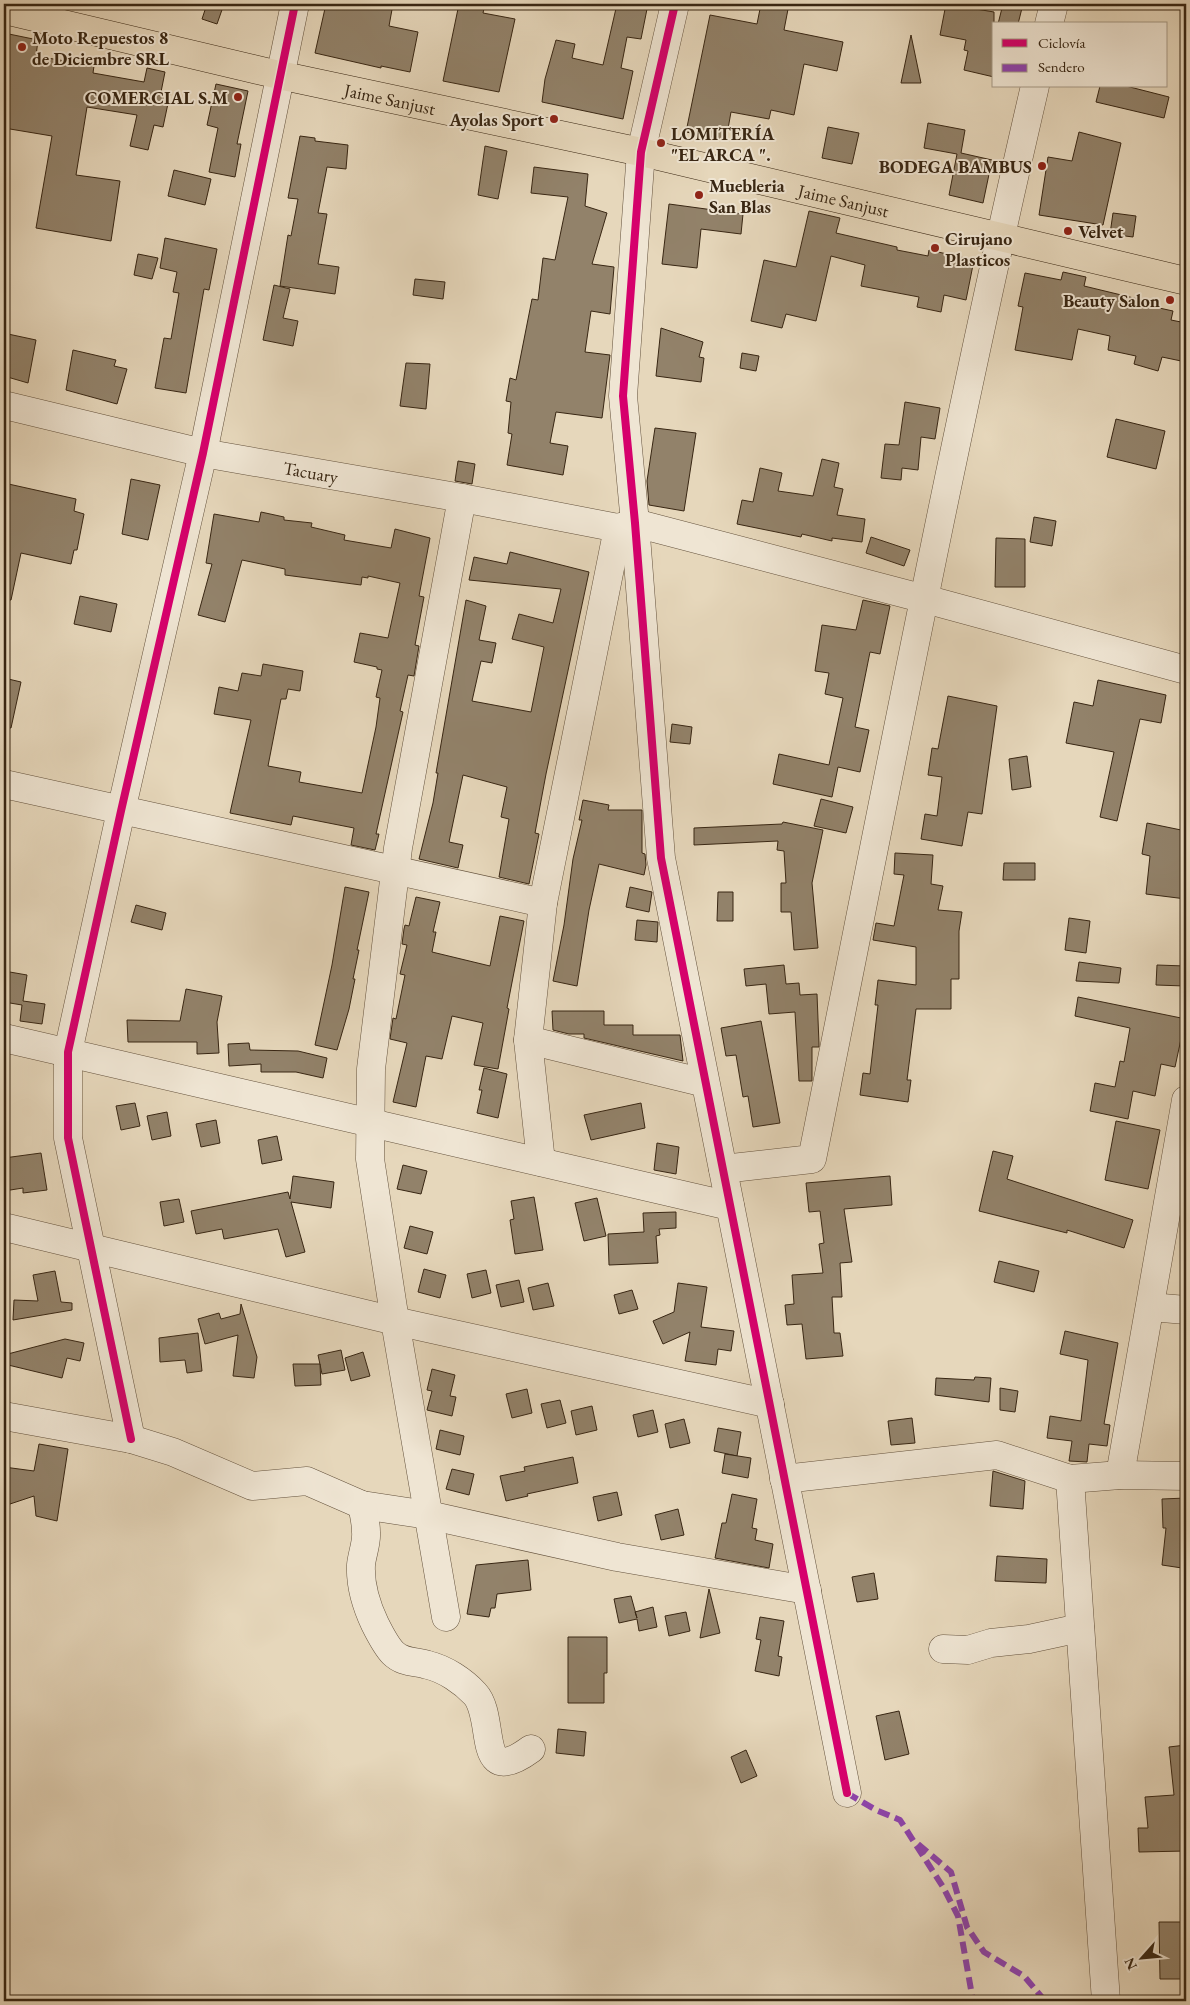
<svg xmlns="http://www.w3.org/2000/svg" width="1190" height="2005" font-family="'EB Garamond',serif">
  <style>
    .building { fill: #92826a; stroke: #382613 }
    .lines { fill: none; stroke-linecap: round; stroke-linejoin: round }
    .minor-casing { stroke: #64523d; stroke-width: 29 }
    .major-casing { stroke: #382613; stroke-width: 29 }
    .minor { stroke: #efe5d3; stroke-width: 28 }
    .major { stroke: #e6d7bb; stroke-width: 28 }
    .quiet { stroke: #8e44ad; stroke-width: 6; stroke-dasharray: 12 6; stroke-linecap: butt }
    .cycleway-casing { stroke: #efe5d3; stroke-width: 11 }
    .cycleway { stroke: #d6006c; stroke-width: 8 }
    .poi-dot { fill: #8f2418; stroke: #efe5d3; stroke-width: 2 }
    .labels { text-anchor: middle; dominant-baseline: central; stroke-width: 4; stroke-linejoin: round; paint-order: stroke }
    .poi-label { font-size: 18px; font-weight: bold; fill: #382613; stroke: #efe5d3; text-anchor: start }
    .street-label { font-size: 18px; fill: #382613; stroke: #efe5d3 }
  </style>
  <rect width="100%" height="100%" fill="#e6d7bb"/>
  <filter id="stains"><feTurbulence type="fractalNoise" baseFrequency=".004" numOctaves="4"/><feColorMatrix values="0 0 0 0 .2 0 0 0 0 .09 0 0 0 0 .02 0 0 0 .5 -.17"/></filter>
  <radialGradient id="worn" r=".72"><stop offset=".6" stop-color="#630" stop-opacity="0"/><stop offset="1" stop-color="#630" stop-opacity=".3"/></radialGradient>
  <!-- building -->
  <g class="building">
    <path d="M207,4H224L217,24L202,19Z"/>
    <path d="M326,4H393L389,26L418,32L410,72L381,66V68L315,53Z"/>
    <path d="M459,4H485L483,13L515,19L499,92L443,81Z"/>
    <path d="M617,4H648L641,39L627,37L621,68L633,71L623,119L542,102L545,79L556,40L575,44L572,58L603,65Z"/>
    <path d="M761,4H789L784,30L843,42L837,71L804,64L794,115L771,110L769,119L731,112L726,140L686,132L710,15L757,24Z"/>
    <path d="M946,4L994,12V77L964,70L968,51L964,50L966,40L940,35Z"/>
    <path d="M1003,4H1023L1018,24H998Z"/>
    <path d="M4,33L38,40L36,56L94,66L93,73L144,82L147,68L165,72L161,92L170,94L163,127L154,125L148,150L130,146L137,115L87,107L76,175L120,181L111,241L36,228L52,136L4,128Z"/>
    <path d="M911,35L921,83H901Z"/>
    <path d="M216,84L248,91L237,144H241L235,177L209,172L218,128L207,125Z"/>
    <path d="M1100,86H1126L1169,97L1164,118L1096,102Z"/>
    <path d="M928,123L965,130L961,153L992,160L983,203L949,195L957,154L924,148Z"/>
    <path d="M828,127L859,133L852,164L822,158Z"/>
    <path d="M1079,132L1121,143L1103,225L1039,215L1048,157L1072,161Z"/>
    <path d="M300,136L315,138V141L348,145L346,169L327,167L318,213L327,214L318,264L339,267L335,294L280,286L288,235L291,236L298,199L288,198Z"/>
    <path d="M485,146L507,151L498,199L478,195Z"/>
    <path d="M534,167L588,174L585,206L607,213L592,264L614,267L610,314L591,311L585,352L610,355L602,418L556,412L550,443L568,446L563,475L507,465L512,434L508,433L511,402L506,401L510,378L516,380L532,299L538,300L543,258L555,260L568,197L531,193Z"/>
    <path d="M174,170L211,179L205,205L168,196Z"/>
    <path d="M669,204L743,214L741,234L701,229L697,268L662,264Z"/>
    <path d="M809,211L840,218L836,233L897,247V250L928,256L929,250L974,260L966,300L944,295L941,312L917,307L919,297L861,286L865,265L831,256L816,321L786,314L782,328L751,321L764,260L796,267Z"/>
    <path d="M1113,213L1136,216L1133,237L1110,234Z"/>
    <path d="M165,238L217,249L209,290L204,289L186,393L155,388L164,338L171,339L179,293L173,292L177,272L160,268Z"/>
    <path d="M138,254L158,258L152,279L134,275Z"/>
    <path d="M1063,272L1086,277L1084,286L1142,300L1141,304L1173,311L1171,320L1186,323V362L1162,357L1158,371L1134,364L1136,356L1108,350L1110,336L1078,329L1072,360L1015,350L1023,307L1018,306L1025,273L1061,280Z"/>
    <path d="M415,279L445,282L443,299L413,295Z"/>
    <path d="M274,285L290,289L283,318L298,321L293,346L263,340Z"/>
    <path d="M661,328L703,342L699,357L704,358L701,382L656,376Z"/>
    <path d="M8,334L36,340L28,383L4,376Z"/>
    <path d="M73,350L116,360L114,366L127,369L117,404L66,390Z"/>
    <path d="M742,353L759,356L756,371L740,368Z"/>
    <path d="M406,363L430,364L426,409L400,406Z"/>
    <path d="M905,402L940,408L935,439L921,437L918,470L902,468L901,480L881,478L885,444L899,445Z"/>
    <path d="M1116,419L1165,431L1156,469L1107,457Z"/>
    <path d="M655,428L696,433L684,511L649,505L647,481Z"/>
    <path d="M822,459L839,463L834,487L843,489L837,515L865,519L862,542L832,538V541L802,534L801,537L737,524L742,500L753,502L760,468L782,473L778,491L813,496Z"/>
    <path d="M458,461L475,464L472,484L455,481Z"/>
    <path d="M131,479L160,485L148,540L122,534Z"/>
    <path d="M4,483L76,499L74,511L84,514L77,550H74L71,564L21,553L11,600H4Z"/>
    <path d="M261,512L284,517V520L312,523L311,527L345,535L344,540L391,548L395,529L430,538L419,596L424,597L415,645L419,646L414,676L408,675L400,711L403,712L376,834H379L375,850L351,845L354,828L293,816L291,825L230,813L251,720L214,714L219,687L238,691L242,673L261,676L263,664L303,671L300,691L288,689L286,699H281L268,766L301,772L299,782L362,793L376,727L380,698L376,697L382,670L377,669V667L354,662L360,633L388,638L400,583L368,576V578L362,577L361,585L285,575V569L242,560L225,622L198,615L212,564L206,563L214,514L259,522Z"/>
    <path d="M1034,517L1056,521L1052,546L1030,542Z"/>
    <path d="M871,537L910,550L904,566L866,553Z"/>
    <path d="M996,538L1025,539V587H995Z"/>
    <path d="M510,552L589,572L546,774L535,833L539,834L529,884L499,877L509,819L501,817L507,787L463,775L449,842L463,845L458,868L419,859L433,803L438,773H436L466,600L486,606L479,640L496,643L492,663L481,661L472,701L531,712L544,647L512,639L519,614L553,623L561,589L469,580L474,557L507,564Z"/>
    <path d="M80,596L117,604L111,632L74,624Z"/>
    <path d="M863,600L890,606L880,654L870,652L855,727L869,730L860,772L838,767L832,797L773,784L779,754L829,765L843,698L825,694L829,673L815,671L822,625L856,630Z"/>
    <path d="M4,678L21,682L11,728L4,727Z"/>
    <path d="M1098,680L1166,695L1161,723L1140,719L1117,821L1100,817L1114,752L1066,743L1074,702L1093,706Z"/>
    <path d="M948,696L997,706L982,814L968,812L962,846L921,839L925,814L937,816L942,777L928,775L932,748L938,749Z"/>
    <path d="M672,724L692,727L690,744L670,742Z"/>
    <path d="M1027,756L1031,787L1012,790L1009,759Z"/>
    <path d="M821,799L853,807L846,833L814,826Z"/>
    <path d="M583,800L609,805L608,810H642V853L645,854L646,865L644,875L599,864L589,910L577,986L553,981L564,925L573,859L582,820H579Z"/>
    <path d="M783,822L823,830L812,883L818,948L794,950L791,912H781V883H786L784,851L777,850L778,841L694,845V828L782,824Z"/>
    <path d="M1147,823L1186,831V899L1146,894L1150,856L1142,854Z"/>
    <path d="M895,853L933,855L931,884L943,886L938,910L962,912L959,931V979H951V1009H916L907,1080H911L908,1102L860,1095L863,1073L870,1074L878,1005H875L878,980L916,985V947L873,940L876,923L894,926L904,875L894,874Z"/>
    <path d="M1004,863H1035V880H1003Z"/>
    <path d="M345,887L369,892L357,950H359L353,979H355L349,1009L337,1050L315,1045L332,965Z"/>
    <path d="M630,887L652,892L649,912L626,907Z"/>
    <path d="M718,892H733V921H717Z"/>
    <path d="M416,897L440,902L433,932H436L432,952L490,966L500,916L524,921L507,1008L509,1009L498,1069L474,1065L483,1023L452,1016L442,1059L426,1056L416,1107L393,1102L407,1043L390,1039L393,1018L396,1019L405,975L400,974L407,945L402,944L404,929L405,925L409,926Z"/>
    <path d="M136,905L166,913L162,930L131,922Z"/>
    <path d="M1069,918L1090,921L1086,953L1065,950Z"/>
    <path d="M637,920L658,922L657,942L635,940Z"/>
    <path d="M1079,962L1121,968L1119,983L1076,981Z"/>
    <path d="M784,965L786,984L799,983L800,995L817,994L819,1044V1047H812V1081H799L795,1012L769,1014L766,984L746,986L744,969Z"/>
    <path d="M1157,965L1185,966V986L1156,985Z"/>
    <path d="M4,971L27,975L23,1001L45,1004L42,1024L20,1021L22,1005L4,1002Z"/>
    <path d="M186,989L222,996L217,1022L219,1053L197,1054V1042H128L127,1020L180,1021Z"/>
    <path d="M1078,997L1186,1019L1184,1039H1181L1175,1067L1161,1064L1155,1096L1133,1091L1128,1119L1090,1111L1095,1083L1115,1087L1120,1061L1124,1062L1130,1028L1075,1016Z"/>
    <path d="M552,1011H604V1025H633V1035H680L683,1061L584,1038V1034H569L553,1030Z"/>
    <path d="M761,1021L780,1123L753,1127L748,1096L743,1097L736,1055L726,1056L721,1028Z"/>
    <path d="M249,1043L250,1050L298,1051L327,1058L323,1078L296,1072H261V1064L229,1066L228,1044Z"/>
    <path d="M484,1068L507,1074L498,1118L477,1113L482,1090H479Z"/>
    <path d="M135,1103L140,1126L121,1130L116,1106Z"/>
    <path d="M641,1103L645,1128L591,1140L584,1115Z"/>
    <path d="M167,1112L171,1136L152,1140L147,1116Z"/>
    <path d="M216,1120L220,1143L201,1147L196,1124Z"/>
    <path d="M1116,1121L1160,1130L1148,1189L1105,1180Z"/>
    <path d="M277,1136L282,1160L262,1164L258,1140Z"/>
    <path d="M657,1143L679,1147L676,1174L654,1170Z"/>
    <path d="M993,1151L1013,1156L1007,1179L1133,1220L1124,1248L1067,1230V1233L979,1211Z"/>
    <path d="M41,1153L47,1190L23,1193V1188L4,1191V1158Z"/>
    <path d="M403,1165L427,1171L421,1194L397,1189Z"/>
    <path d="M293,1176L334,1182L331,1208L291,1202L305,1252L286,1257L278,1229L224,1239L222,1229L196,1234L191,1211L288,1192L290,1199Z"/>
    <path d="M890,1176L892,1205L844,1209L852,1262L840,1263L842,1297H832L834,1333H840L843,1356L806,1359L802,1324L787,1325L785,1305L794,1304L792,1275L823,1273L819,1244L824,1243L820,1211L809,1212L806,1183Z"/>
    <path d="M534,1197L543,1250L515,1254L510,1220L514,1219L511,1201Z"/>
    <path d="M597,1198L606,1236L584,1241L575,1203Z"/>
    <path d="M179,1199L184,1222L164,1226L160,1202Z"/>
    <path d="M676,1212V1228L659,1229L660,1235L656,1236L658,1263L609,1265L608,1234L644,1232L643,1213Z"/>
    <path d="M410,1226L433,1232L427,1254L404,1248Z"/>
    <path d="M999,1261L1039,1271L1034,1292L994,1282Z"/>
    <path d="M424,1269L446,1275L440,1298L418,1292Z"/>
    <path d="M486,1270L491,1293L472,1298L467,1274Z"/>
    <path d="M55,1271L61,1302L72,1303V1310L13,1320L14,1300L38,1301L33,1275Z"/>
    <path d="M519,1280L524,1302L501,1307L496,1285Z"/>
    <path d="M548,1283L554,1306L533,1310L528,1288Z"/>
    <path d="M678,1283L707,1287L701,1327L734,1331L731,1351L718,1349L716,1365L685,1361L690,1332L663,1344L653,1321L674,1312Z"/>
    <path d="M632,1290L638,1309L619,1314L614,1295Z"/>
    <path d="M241,1304L257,1357L254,1378L233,1376L238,1335L205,1344L198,1319L219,1313L221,1319L240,1314Z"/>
    <path d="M1065,1331L1118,1343L1104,1424L1110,1425L1107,1446L1089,1444L1087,1462L1069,1461L1072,1441L1047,1438L1050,1416L1081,1421L1088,1360L1060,1354Z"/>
    <path d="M198,1333L202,1371L187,1373L185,1360L160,1362L159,1338Z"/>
    <path d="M65,1339L84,1343L80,1361L67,1358L62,1378L4,1364V1355Z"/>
    <path d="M341,1350L345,1370L322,1374L318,1355Z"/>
    <path d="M363,1352L370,1376L351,1381L345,1358Z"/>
    <path d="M293,1364H320L321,1385L295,1386Z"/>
    <path d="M432,1369L455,1375L450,1396L456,1397L452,1416L427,1410L432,1391L427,1390Z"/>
    <path d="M975,1377L991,1378L989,1402L935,1395L936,1378L974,1380Z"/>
    <path d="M1000,1388L1018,1391L1015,1412L1000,1410Z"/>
    <path d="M527,1389L532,1413L512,1418L506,1394Z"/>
    <path d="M560,1400L566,1423L547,1428L541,1404Z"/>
    <path d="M592,1406L597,1430L576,1435L571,1411Z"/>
    <path d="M653,1410L658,1432L638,1437L633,1415Z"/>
    <path d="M912,1418L915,1443L891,1445L888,1421Z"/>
    <path d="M684,1419L690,1443L670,1448L665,1424Z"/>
    <path d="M718,1428L741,1432L737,1456L714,1451Z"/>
    <path d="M440,1430L464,1436L460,1455L436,1449Z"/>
    <path d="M39,1444L68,1449L57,1521L36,1516L34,1496L4,1506V1467L34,1471Z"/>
    <path d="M725,1454L751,1458L748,1478L722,1473Z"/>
    <path d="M573,1457L578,1483L527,1494L528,1496L506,1501L500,1476L525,1471L524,1467Z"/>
    <path d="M452,1469L474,1474L469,1495L446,1489Z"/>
    <path d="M993,1471L1025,1481L1023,1509L990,1506Z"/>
    <path d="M617,1492L622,1515L598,1521L593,1497Z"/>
    <path d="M732,1494L757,1499L752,1528L757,1529L755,1540L773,1544L769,1568L715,1558L722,1523H726Z"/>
    <path d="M1186,1498V1536L1182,1568L1162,1565L1166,1528H1163L1162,1499Z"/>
    <path d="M678,1509L684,1535L661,1540L655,1515Z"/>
    <path d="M997,1556L1047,1559L1046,1583L995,1581Z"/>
    <path d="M528,1560L531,1590L497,1594L495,1608H491L489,1617L467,1614L476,1565Z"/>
    <path d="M874,1573L878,1599L857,1602L852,1577Z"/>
    <path d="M709,1589L720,1633L700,1638Z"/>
    <path d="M631,1596L637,1618L635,1612L653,1607L657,1627L639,1631L637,1619L619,1623L614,1599Z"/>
    <path d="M686,1612L690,1631L669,1636L665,1616Z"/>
    <path d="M760,1617L784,1621L778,1656L782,1657L779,1676L755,1671L761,1640L756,1639Z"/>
    <path d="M568,1637H607V1673H604V1703H568Z"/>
    <path d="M899,1711L909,1754L885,1760L876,1716Z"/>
    <path d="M558,1729L586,1732L584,1756L556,1753Z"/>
    <path d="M1186,1745V1851L1139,1852L1138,1828H1148L1145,1797L1174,1795L1169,1747Z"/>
    <path d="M746,1750L757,1776L741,1783L731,1757Z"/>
    <path d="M1159,1922H1186V1979H1160Z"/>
  </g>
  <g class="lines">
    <!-- minor casing -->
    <g class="minor-casing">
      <g id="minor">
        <path d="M675,4L641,152L623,396L635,523L661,858L847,1793"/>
        <path d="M1049,24L1054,4"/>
        <path id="s1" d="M4,405L203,453L462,498L618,528"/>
        <path d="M4,784L543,903"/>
        <path d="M4,1038L730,1206"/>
        <path d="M528,1040L705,1083"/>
        <path d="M541,1162L528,1040L543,903L618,528L635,523L925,599L1186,670"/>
        <path d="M723,1169L812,1159C884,801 952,442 1035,86"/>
        <path d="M4,1227L395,1321L770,1404"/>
        <path d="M1150,1307L1186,1310"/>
        <path d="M4,1416L131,1439L173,1452L252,1486L307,1481L362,1505L428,1515L617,1557L807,1590"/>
        <path d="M131,1439L68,1138V1052L121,811L203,453L295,4"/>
        <path d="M1120,1475L1186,1100"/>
        <path d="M784,1479L997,1455L1070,1479L1120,1475L1186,1476"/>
        <path d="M1070,1479L1106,2001"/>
        <path d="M362,1505C364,1514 366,1523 366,1532C367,1543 362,1554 361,1565C360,1586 366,1605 375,1624C379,1632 386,1646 393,1653C403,1663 415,1661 428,1665C445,1669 463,1681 475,1694C497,1718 474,1791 531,1749"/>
        <path d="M446,1617L395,1321L370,1159L371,1069L398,848L462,498"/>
        <path d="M943,1649L968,1650L991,1643L1029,1639L1080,1628"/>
      </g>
    </g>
    <!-- major casing -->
    <g class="major-casing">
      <g id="major">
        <path id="s2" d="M4,10L279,75L641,152L1186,281"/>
      </g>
    </g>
    <!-- minor -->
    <use href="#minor" class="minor"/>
    <!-- major -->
    <use href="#major" class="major"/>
    <!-- quiet -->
    <g class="quiet">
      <path d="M847,1793L876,1810L900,1820L943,1887L958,1916L973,2001"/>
      <path d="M918,1844L951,1872L967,1927L984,1952L1024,1976L1045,2001"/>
    </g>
    <!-- cycleway casing -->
    <g class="cycleway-casing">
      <g id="cycleway">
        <path d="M675,4L641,152L623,396L635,523L661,858L847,1793"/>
        <path d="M131,1439L68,1138V1052L121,811L203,453L295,4"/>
      </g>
    </g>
    <!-- cycleway -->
    <use href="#cycleway" class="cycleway"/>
  </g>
  <!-- markers -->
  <g class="poi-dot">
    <circle cx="22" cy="47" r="5"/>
    <circle cx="238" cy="97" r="5"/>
    <circle cx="554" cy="119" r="5"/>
    <circle cx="661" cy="143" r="5"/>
    <circle cx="1042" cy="166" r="5"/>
    <circle cx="699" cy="195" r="5"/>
    <circle cx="1068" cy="231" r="5"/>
    <circle cx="935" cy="248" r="5"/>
    <circle cx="1170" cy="300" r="5"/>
  </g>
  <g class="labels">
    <!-- poi labels -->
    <g class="poi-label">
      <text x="32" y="37">Moto Repuestos 8<tspan x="32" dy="21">de Diciembre SRL</tspan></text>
      <text x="228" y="97" text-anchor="end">COMERCIAL S.M</text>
      <text x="544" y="119" text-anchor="end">Ayolas Sport</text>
      <text x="671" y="133">LOMITERÍA<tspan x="671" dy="21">"EL ARCA ".</tspan></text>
      <text x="1032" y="166" text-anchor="end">BODEGA BAMBUS</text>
      <text x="709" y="185">Muebleria<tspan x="709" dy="21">San Blas</tspan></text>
      <text x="1078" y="231">Velvet</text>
      <text x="945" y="238">Cirujano<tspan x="945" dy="21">Plasticos</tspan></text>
      <text x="1160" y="300" text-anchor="end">Beauty Salon</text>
    </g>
    <!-- street labels -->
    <g class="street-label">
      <text stroke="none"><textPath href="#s2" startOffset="396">Jaime Sanjust</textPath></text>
      <text stroke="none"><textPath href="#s2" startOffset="861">Jaime Sanjust</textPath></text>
      <text stroke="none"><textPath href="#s1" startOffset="314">Tacuary</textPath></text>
    </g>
  </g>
  <!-- margin -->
  <rect width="1190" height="2005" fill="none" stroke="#e6d7bb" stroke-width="20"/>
  <rect x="5" y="5" width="1180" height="1995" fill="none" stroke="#382613" stroke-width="2.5"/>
  <rect x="10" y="10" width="1170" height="1985" fill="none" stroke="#382613"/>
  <!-- legend -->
  <rect x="992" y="22" width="175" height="65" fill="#efe5d3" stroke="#a69986"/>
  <rect x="1002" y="39" width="25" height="8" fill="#d6006c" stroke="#a69986"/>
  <text x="1038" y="48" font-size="15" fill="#382613">Ciclovía</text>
  <rect x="1002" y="64" width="25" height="8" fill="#8e44ad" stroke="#a69986"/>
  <text x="1038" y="72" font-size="15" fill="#382613">Sendero</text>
  <!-- north arrow -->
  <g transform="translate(1142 1958) rotate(243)" stroke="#efe5d3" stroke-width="4" paint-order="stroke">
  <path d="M0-4L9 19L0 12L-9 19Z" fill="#382613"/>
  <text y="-8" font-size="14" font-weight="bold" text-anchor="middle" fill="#382613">N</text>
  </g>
  <rect width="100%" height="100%" filter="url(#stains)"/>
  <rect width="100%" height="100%" fill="url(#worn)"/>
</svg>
